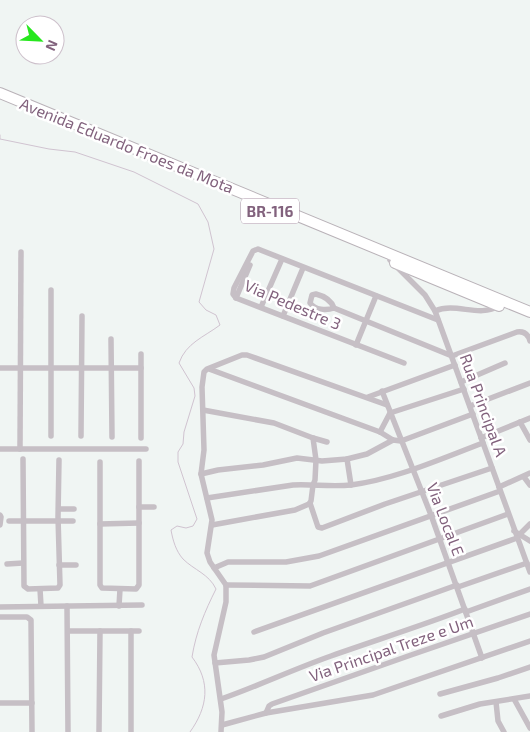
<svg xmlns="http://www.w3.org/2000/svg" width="530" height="732" font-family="'Exo 2',sans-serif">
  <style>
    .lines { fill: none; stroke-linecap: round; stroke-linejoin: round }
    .stream { stroke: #d0c3d0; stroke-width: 1 }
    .highway-casing { stroke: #b9b2b8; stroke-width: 12 }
    .street { stroke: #c6bfc5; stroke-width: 5.5 }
    .highway { stroke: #fff; stroke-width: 10 }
    .labels { text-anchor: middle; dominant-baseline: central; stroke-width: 5; stroke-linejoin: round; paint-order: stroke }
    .shield { fill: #fff; stroke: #a891a4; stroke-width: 1 }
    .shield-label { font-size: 15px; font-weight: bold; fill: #82627d }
    .street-label { font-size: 16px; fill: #82627d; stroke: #fff }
  </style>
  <rect width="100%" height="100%" fill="#f0f5f3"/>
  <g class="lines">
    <!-- stream -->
    <path class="stream" d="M0,135V139L49,149L75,152L134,172L198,204L208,222L214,249L199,302L206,310L216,315L220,325C204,337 186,343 179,363L194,388L195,396L184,432L183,444L178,452V462L197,519L193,526L186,528L177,526L171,530C173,541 176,551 183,559C194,570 209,574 216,589C205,611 196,632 192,657C211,682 208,707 190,732"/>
    <!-- highway casing -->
    <g class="highway-casing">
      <g id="highway">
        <path d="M0,93L530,312"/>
        <path d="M395,263L499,306"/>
      </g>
    </g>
    <!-- street -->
    <g class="street">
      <path d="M390,260L425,295L435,311L530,572"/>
      <path d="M51,290V436"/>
      <path d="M236,298L250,265"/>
      <path d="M261,307L282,259"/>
      <path d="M334,308C326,311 315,310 310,303L312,295L316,294C324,296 331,300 334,308L452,356L517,332C524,331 528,334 530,341"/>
      <path d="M435,311C456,302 479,318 499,306"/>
      <path d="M283,316L303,268"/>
      <path d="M111,339L112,437"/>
      <path d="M356,345L376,296"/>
      <path d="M141,354V368"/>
      <path d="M404,363L236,298L233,294L234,288L253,251L258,249L438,320"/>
      <path d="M0,368H141V438"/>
      <path d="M209,369L380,432L393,440L401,441L473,414"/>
      <path d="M461,382L505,363"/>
      <path d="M382,391L431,515L482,658"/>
      <path d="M368,397L455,365"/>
      <path d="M470,406L530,383"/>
      <path d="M203,410L274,423L313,438L327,442"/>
      <path d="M520,422L530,440"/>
      <path d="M380,432L390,413L464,389"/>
      <path d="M81,436L82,316"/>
      <path d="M481,438L530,418"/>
      <path d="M0,449H146"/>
      <path d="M20,449L21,252"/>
      <path d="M23,459L24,586L28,589L58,588L60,585L58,517L59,460"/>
      <path d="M347,459L351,485"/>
      <path d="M100,462V585L102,588L136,589L139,585V461"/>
      <path d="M201,474L218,470L263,465L297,458L322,461L347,459L367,454L393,440"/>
      <path d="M524,477L530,485"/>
      <path d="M499,487L530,473"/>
      <path d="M207,498L293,485C312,484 331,487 351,485C396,479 440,459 483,443"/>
      <path d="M310,503L318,527L322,528L385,504L492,468"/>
      <path d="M139,507H154"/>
      <path d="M59,509H74"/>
      <path d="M0,515L1,517L0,525"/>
      <path d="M9,521H73"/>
      <path d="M100,524L139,523"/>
      <path d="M212,525L295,510L309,504L311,501L313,485L315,480L316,460L313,438"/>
      <path d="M514,531L530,541"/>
      <path d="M520,534L530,524"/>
      <path d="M7,564L23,563"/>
      <path d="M59,565H76"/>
      <path d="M214,568L228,562H286L319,556L500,491"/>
      <path d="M226,585L310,586L508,514"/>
      <path d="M458,587L527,563"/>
      <path d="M40,589L41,606"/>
      <path d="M67,606L68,732"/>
      <path d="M119,606L120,589"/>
      <path d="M0,607L142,605"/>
      <path d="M466,612L530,589"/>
      <path d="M0,617H27L31,620L32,732"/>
      <path d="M68,631H139"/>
      <path d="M131,631V732"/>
      <path d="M254,632L517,538"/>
      <path d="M215,663L249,660L264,657L323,633L457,585"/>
      <path d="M440,694L498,678L530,667"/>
      <path d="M221,699C258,686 294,669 331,656C376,640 421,626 465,609"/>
      <path d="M514,699L530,728"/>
      <path d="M496,702L498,721L504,732"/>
      <path d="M0,703H32"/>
      <path d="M266,713L269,706L272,704L411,655L530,614"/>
      <path d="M441,716L480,704L530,696"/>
      <path d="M222,725L266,713L373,695L530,641"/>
      <path d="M99,732L100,631"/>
      <path d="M221,732L222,712L214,655L226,602V585L210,562L207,553L212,520L201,474L204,450L202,387L204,372L207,369L242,355H247L387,405"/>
    </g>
    <!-- highway -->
    <use href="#highway" class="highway"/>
  </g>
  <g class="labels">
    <!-- shield labels -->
    <rect class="shield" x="241" y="198.5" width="58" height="25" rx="4"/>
    <g class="shield-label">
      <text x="270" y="211">BR-116</text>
    </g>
    <!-- street labels -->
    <g class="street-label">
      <text transform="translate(127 145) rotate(22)">Avenida Eduardo Froes da Mota</text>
      <text transform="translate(293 304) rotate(23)">Via Pedestre 3</text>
      <text transform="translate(484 405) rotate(70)">Rua Principal A</text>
      <text transform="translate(446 519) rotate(69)">Via Local E</text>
      <text transform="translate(391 648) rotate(-19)">Via Principal Treze e Um</text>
    </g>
  </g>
  <!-- north arrow -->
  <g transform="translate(40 40) rotate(114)"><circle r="24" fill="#ffffff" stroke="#cdc0cb"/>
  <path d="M0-4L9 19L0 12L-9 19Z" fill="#27e71e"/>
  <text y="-8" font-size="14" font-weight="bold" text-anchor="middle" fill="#82627d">N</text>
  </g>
</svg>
